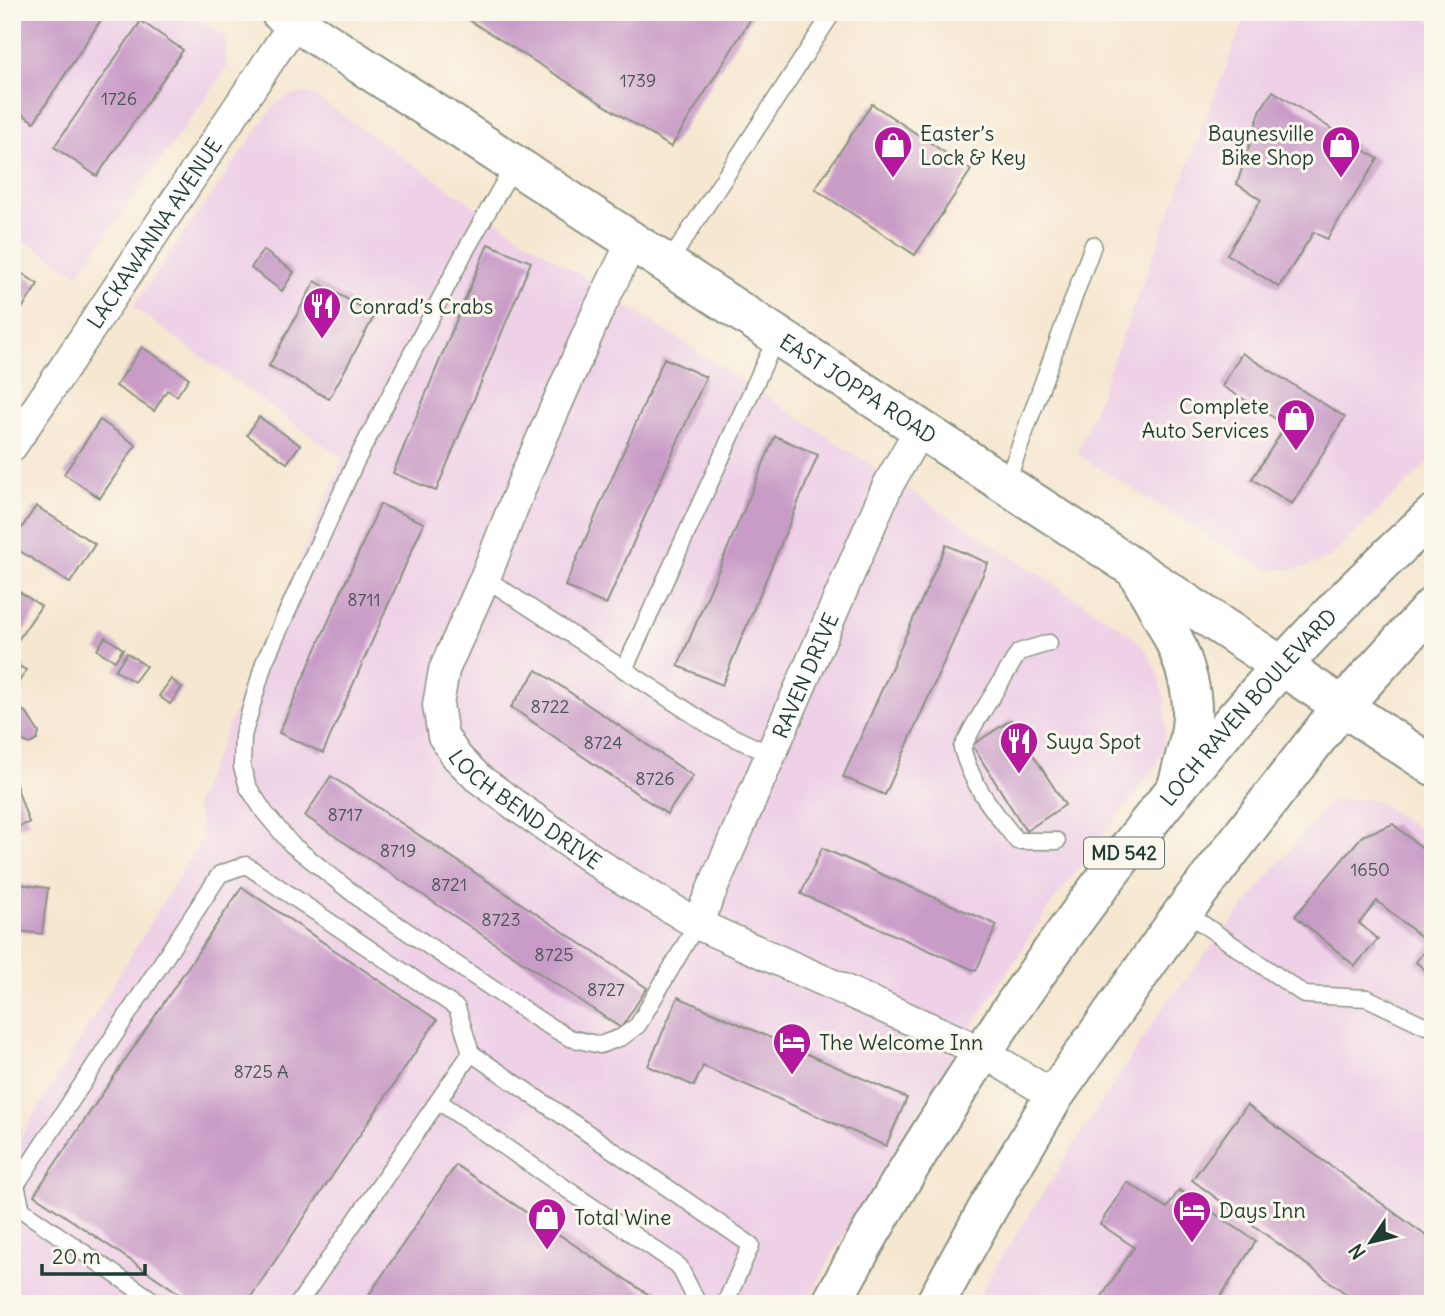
<svg xmlns="http://www.w3.org/2000/svg" width="1445" height="1316" font-family="Delius,sans-serif">
  <style>
    .built { fill: #eed0e7 }
    .building { fill: #c99cc7 }
    .lines { fill: none; stroke-linecap: round; stroke-linejoin: round }
    .service-casing { stroke: #8a9282; stroke-width: 19 }
    .minor-casing { stroke: #8a9282; stroke-width: 33 }
    .secondary-casing { stroke: #8a9282; stroke-width: 42 }
    .primary-casing { stroke: #8a9282; stroke-width: 42 }
    .service { stroke: #fff; stroke-width: 16 }
    .minor { stroke: #fff; stroke-width: 30 }
    .secondary { stroke: #fff; stroke-width: 38 }
    .primary { stroke: #fff; stroke-width: 38 }
    .labels { text-anchor: middle; dominant-baseline: central; stroke-width: 6; stroke-linejoin: round; paint-order: stroke }
    .number-label { font-size: 18px; fill: #4a5559 }
    .shield { fill: #fbf7ec; stroke: #61756b; stroke-width: 2 }
    .shield-label { font-size: 19px; font-weight: bold; fill: #1f3d34 }
    .poi-label { font-size: 21px; fill: #1f3d34; stroke: #fbf7ec; text-anchor: start }
    .street-label { font-size: 21px; fill: #1f3d34; stroke: #fbf7ec }
  </style>
  <rect width="100%" height="100%" fill="#fbf7ec"/>
  <filter id="ink" filterUnits="userSpaceOnUse"><feTurbulence type="fractalNoise" baseFrequency=".0143" numOctaves="2"/><feDisplacementMap in="SourceGraphic" scale="14" xChannelSelector="R" yChannelSelector="G"/><feConvolveMatrix kernelMatrix="1 2 1 2 8 2 1 2 1" color-interpolation-filters="sRGB"/></filter>
  <filter id="wash" filterUnits="userSpaceOnUse"><feTurbulence type="fractalNoise" baseFrequency=".00686" numOctaves="4" result="noise"/><feDisplacementMap in="SourceGraphic" scale="28" xChannelSelector="R" yChannelSelector="G"/><feGaussianBlur stdDeviation="1.57" result="paint"/><feColorMatrix in="noise" values="0 0 0 0 0 0 0 0 0 0 0 0 0 0 0 0 0 1.4 0 .05"/><feComposite in="paint" operator="in"/></filter>
  <g filter="url(#wash)">
    <rect width="100%" height="100%" fill="#f6e7d1"/>
    <!-- built -->
    <g class="built">
      <path d="M12,12H185L226,37L227,68L78,274L12,233Z"/>
      <path d="M1247,12H1414L1433,22V458L1331,557L1304,568L1273,570L1246,560L1077,454Z"/>
      <path d="M308,92L477,208L1126,631L1145,649L1158,675L1165,700L1166,726L1163,748L1156,766L1051,904L920,1108L833,1253L807,1304H37L12,1288V1152L203,836L195,804L343,459L133,307L275,104L291,95Z"/>
      <path d="M1374,799L1433,839V1304H974L992,1272L1164,1006L1329,801Z"/>
    </g>
    <g id="blocks">
      <!-- building -->
      <g class="building">
        <path d="M13,12H106L34,122L12,107Z"/>
        <path d="M456,12H755L671,147Z"/>
        <path d="M141,21L183,50L97,176L54,147Z"/>
        <path d="M1273,91L1378,159L1327,239L1314,232L1279,287L1227,254L1261,200L1237,184L1261,109Z"/>
        <path d="M872,104L971,170L915,255L815,189Z"/>
        <path d="M488,244L531,262L436,491L393,473Z"/>
        <path d="M263,250L294,272L282,291L251,268Z"/>
        <path d="M12,267L38,284L14,321L12,319Z"/>
        <path d="M315,281L375,315L329,399L269,366Z"/>
        <path d="M142,347L189,378L177,396L167,390L154,411L116,386Z"/>
        <path d="M1242,353L1345,417L1292,504L1252,479L1286,425L1222,386Z"/>
        <path d="M664,358L706,377L606,605L565,586Z"/>
        <path d="M259,417L300,445L287,463L247,435Z"/>
        <path d="M100,420L136,445L100,498L64,474Z"/>
        <path d="M775,436L818,455L722,685L678,666Z"/>
        <path d="M380,504L424,523L323,753L279,733Z"/>
        <path d="M36,506L95,544L70,583L12,546V543Z"/>
        <path d="M946,545L988,563L885,795L843,777Z"/>
        <path d="M12,587L41,606L16,643L12,641Z"/>
        <path d="M105,637L123,649L115,661L97,650Z"/>
        <path d="M127,653L146,666L134,682L115,670Z"/>
        <path d="M12,659L19,663L17,665L26,670L16,687L12,684Z"/>
        <path d="M537,670L693,776L667,814L511,707Z"/>
        <path d="M171,679L182,688L170,704L159,696Z"/>
        <path d="M16,710H21L26,712L39,733L37,740L30,744L23,741L12,722V714Z"/>
        <path d="M1011,720L1065,805L1026,831L972,745Z"/>
        <path d="M331,776L647,988L621,1028L305,816Z"/>
        <path d="M12,779H14L29,823L12,828Z"/>
        <path d="M1393,824L1433,857V977L1416,962L1430,944L1377,901L1359,923L1378,939L1355,966L1295,916L1362,836Z"/>
        <path d="M822,848L997,925L976,971L801,894Z"/>
        <path d="M12,883L48,888L42,934L12,930Z"/>
        <path d="M242,887L437,1020L246,1304H195L34,1195Z"/>
        <path d="M678,997L907,1098L886,1146L703,1066L694,1086L648,1066Z"/>
        <path d="M1247,1105L1433,1241V1293L1425,1304H1360L1192,1180Z"/>
        <path d="M12,1124L21,1129L12,1143Z"/>
        <path d="M456,1165L662,1304H363Z"/>
        <path d="M1127,1182L1167,1208L1179,1190L1256,1241L1216,1304H1097L1134,1247L1100,1224Z"/>
      </g>
    </g>
  </g>
  <g filter="url(#ink)">
    <use href="#blocks" fill-opacity="0" stroke="#8a9282" stroke-width="2"/>
    <g class="lines">
      <!-- service casing -->
      <g class="service-casing">
        <g id="service">
          <path d="M514,165L463,255L356,461L264,663L243,736L242,767L248,787L265,813L291,844L365,903L542,1022L570,1038L600,1045L622,1037L638,1025L697,924"/>
          <path d="M668,264L833,12"/>
          <path d="M1006,484L1093,245"/>
          <path d="M485,578L712,727L771,755"/>
          <path d="M1049,643L1019,652L973,727L962,748C972,786 993,810 1017,841H1057"/>
          <path d="M624,670L777,336"/>
          <path d="M1184,911L1305,995L1367,998L1426,1026"/>
          <path d="M438,1101L679,1266L698,1304"/>
          <path d="M158,1304L22,1210L16,1185L220,874L246,865L457,1008L471,1053L751,1245L725,1304"/>
          <path d="M298,1304L471,1053"/>
        </g>
      </g>
      <!-- minor casing -->
      <g class="minor-casing">
        <g id="minor">
          <path id="s1" d="M632,242L597,313L527,472L485,578L444,670L438,705L443,736L457,757L478,778L515,805L611,872L697,924L983,1052L1054,1096"/>
          <path id="s2" d="M12,446L295,22"/>
          <path id="s3" d="M697,924L888,485L920,429"/>
        </g>
      </g>
      <!-- secondary casing -->
      <g class="secondary-casing">
        <g id="secondary">
          <path id="s4" d="M280,12L1085,536L1433,766"/>
          <path d="M1138,574C1161,613 1191,662 1192,709C1193,734 1184,759 1178,783"/>
        </g>
      </g>
      <!-- primary casing -->
      <g class="primary-casing">
        <g id="primary">
          <path id="s5" d="M831,1304C883,1207 941,1114 1002,1023C1127,839 1268,665 1433,515"/>
          <path d="M935,1304L988,1208L1054,1096L1184,911L1342,706L1433,606"/>
        </g>
      </g>
      <!-- service -->
      <use href="#service" class="service"/>
      <!-- minor -->
      <use href="#minor" class="minor"/>
      <!-- secondary -->
      <use href="#secondary" class="secondary"/>
      <!-- primary -->
      <use href="#primary" class="primary"/>
    </g>
  </g>
  <!-- icons -->
  <defs>
    <g id="shop-pin" transform="scale(2.0125)"><path d="M0 17L-7.5 6A9.5 9.5 0 1 1 7.5 6Z" fill="#b5179e" stroke="#fbf7ec"/><path d="M-5-2.5h2.3a2.7 3.5 0 0 1 5.4 0H5L5.5 6h-11ZM-1.5-2.5h3a1.5 2.3 0 0 0-3 0Z" fill="#fff"/></g>
    <g id="restaurant-pin" transform="scale(2.0125)"><path d="M0 17L-7.5 6A9.5 9.5 0 1 1 7.5 6Z" fill="#b5179e" stroke="#fbf7ec"/><path d="M-5-6h1v4h1v-4h1v4h1v-4h1v5L-1.5 .5V6h-2V.5L-5-1ZM5-6V6H3V1.5H1.5Q1.5-4 5-6Z" fill="#fff"/></g>
    <g id="hotel-pin" transform="scale(2.0125)"><path d="M0 17L-7.5 6A9.5 9.5 0 1 1 7.5 6Z" fill="#b5179e" stroke="#fbf7ec"/><path d="M-6-4.5h1.5V1H6V5H4.5V3h-9V5H-6ZM-4 0a1.8 1.8 0 1 1 3.6 0ZM.5 0V-2.5h3Q6-2.5 6 0Z" fill="#fff"/></g>
  </defs>
  <g fill-rule="evenodd">
    <use href="#shop-pin" x="893" y="145"/>
    <use href="#shop-pin" x="1341" y="145"/>
    <use href="#restaurant-pin" x="322" y="306"/>
    <use href="#shop-pin" x="1296" y="418"/>
    <use href="#restaurant-pin" x="1019" y="741"/>
    <use href="#hotel-pin" x="792" y="1042"/>
    <use href="#hotel-pin" x="1192" y="1210"/>
    <use href="#shop-pin" x="547" y="1217"/>
  </g>
  <g class="labels">
    <!-- number labels -->
    <g class="number-label">
      <text x="638" y="80">1739</text>
      <text x="119" y="98">1726</text>
      <text x="364" y="599">8711</text>
      <text x="550" y="706">8722</text>
      <text x="603" y="742">8724</text>
      <text x="655" y="778">8726</text>
      <text x="345" y="814">8717</text>
      <text x="398" y="850">8719</text>
      <text x="1370" y="869">1650</text>
      <text x="449" y="884">8721</text>
      <text x="501" y="919">8723</text>
      <text x="554" y="954">8725</text>
      <text x="606" y="989">8727</text>
      <text x="261" y="1071">8725 A</text>
    </g>
    <!-- shield labels -->
    <rect class="shield" x="1084" y="837.5" width="80" height="31" rx="5"/>
    <g class="shield-label">
      <text x="1124" y="853">MD 542</text>
    </g>
    <!-- poi labels -->
    <g class="poi-label">
      <text x="920" y="133">Easter’s<tspan x="920" dy="24">Lock &amp; Key</tspan></text>
      <text x="1314" y="133" text-anchor="end">Baynesville<tspan x="1314" dy="24">Bike Shop</tspan></text>
      <text x="349" y="306">Conrad’s Crabs</text>
      <text x="1269" y="406" text-anchor="end">Complete<tspan x="1269" dy="24">Auto Services</tspan></text>
      <text x="1046" y="741">Suya Spot</text>
      <text x="819" y="1042">The Welcome Inn</text>
      <text x="1219" y="1210">Days Inn</text>
      <text x="574" y="1217">Total Wine</text>
    </g>
    <!-- street labels -->
    <g class="street-label">
      <text stroke="none"><textPath href="#s2" startOffset="256">LACKAWANNA AVENUE</textPath></text>
      <text stroke="none"><textPath href="#s4" startOffset="690">EAST JOPPA ROAD</textPath></text>
      <text stroke="none"><textPath href="#s3" startOffset="271">RAVEN DRIVE</textPath></text>
      <text stroke="none"><textPath href="#s5" startOffset="730">LOCH RAVEN BOULEVARD</textPath></text>
      <text stroke="none"><textPath href="#s1" startOffset="646">LOCH BEND DRIVE</textPath></text>
    </g>
  </g>
  <!-- margin -->
  <rect width="1445" height="1316" fill="none" stroke="#fbf7ec" stroke-width="42"/>
  <!-- north arrow -->
  <g transform="translate(1371 1242) rotate(235)" stroke="#fbf7ec" stroke-width="5" paint-order="stroke">
  <path d="M0-5L12 26L0 18L-12 26Z" fill="#1f3d34"/>
  <text y="-10" font-size="19" font-weight="bold" text-anchor="middle" fill="#1f3d34">N</text>
  </g>
  <!-- scale -->
  <path d="M42 1264v10h103v-10" fill="none" stroke="#1f3d34" stroke-width="3.5"/>
  <text x="52" y="1264" font-size="21" fill="#1f3d34" stroke="#fbf7ec" stroke-width="5" paint-order="stroke">20 m</text>
</svg>
